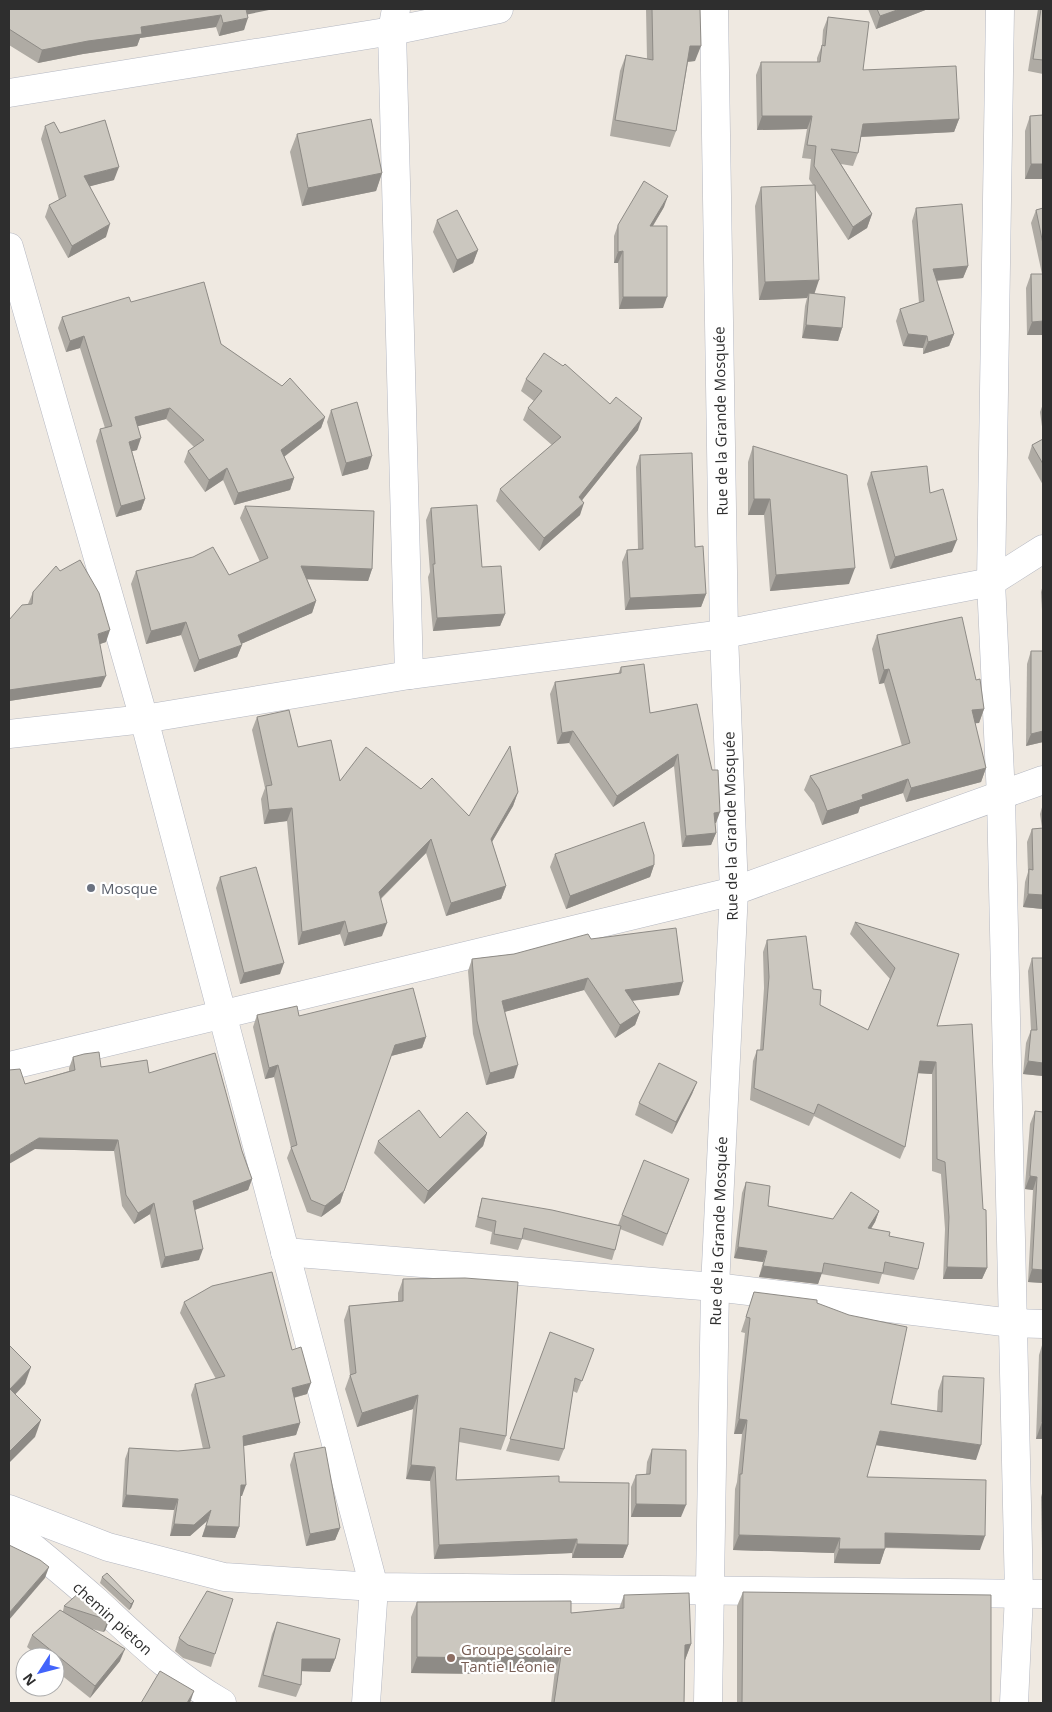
<svg xmlns="http://www.w3.org/2000/svg" width="1052" height="1712" font-family="'Open Sans',sans-serif">
  <style>
    .lines { fill: none; stroke-linecap: round; stroke-linejoin: round }
    .street-casing { stroke: #b4b7c1; stroke-width: 29 }
    .street { stroke: #fff; stroke-width: 28 }
    .wall { fill: #afaba4 }
    .shaded-wall { fill: #8e8b86 }
    .building { fill: #cbc7bf; stroke: #8e8b86 }
    .worship-dot { fill: #6b7280; stroke: #fff; stroke-width: 2 }
    .education-dot { fill: #8d6e63; stroke: #fff; stroke-width: 2 }
    .labels { text-anchor: middle; dominant-baseline: central; stroke-width: 4.5; stroke-linejoin: round; paint-order: stroke }
    .street-label { font-size: 15px; fill: #2e2e2e; stroke: #fff }
    .worship-label { font-size: 15px; fill: #5b616d; stroke: #fff; text-anchor: start }
    .education-label { font-size: 15px; fill: #785e54; stroke: #fff; text-anchor: start }
  </style>
  <rect width="100%" height="100%" fill="#efe9e1"/>
  <g class="lines">
    <!-- street casing -->
    <g class="street-casing">
      <g id="street">
        <path d="M396,9L392,31L409,675"/>
        <path d="M1000,9L991,582L1001,797L1019,1594L1014,1703"/>
        <path d="M9,93L392,31L499,9"/>
        <path d="M9,247L144,719L374,1587L366,1703"/>
        <path d="M9,734L144,719L409,675L724,634L991,582L1043,549"/>
        <path d="M9,1066L734,891L1043,780"/>
        <path d="M285,1252L715,1287L1012,1323L1043,1324"/>
        <path d="M9,1509L108,1547L224,1577L374,1587L1043,1594"/>
        <path d="M9,1528C38,1552 68,1576 97,1602C138,1640 173,1675 222,1703"/>
        <path d="M708,1703L715,1287L734,891L724,634L714,9"/>
      </g>
    </g>
    <!-- street -->
    <use href="#street" class="street"/>
  </g>
  <!-- wall -->
  <g class="wall">
    <path d="M9,9L247,15L244,30L219,36L216,27L140,38L137,46L83,54L38,63L9,45Z"/>
    <path d="M646,9H700L695,61L688,62L676,131L670,147L610,136L620,71L626,55L647,59Z"/>
    <path d="M868,9H928L876,29Z"/>
    <path d="M1038,9H1043V74L1028,71Z"/>
    <path d="M828,17L863,70L959,119L954,132L861,137L858,153L853,166L841,164L872,214L867,228L848,240L815,189L814,294L842,328L838,341L802,338L805,306L807,298L759,300L755,206L761,187L813,185L809,179L811,159L802,158L807,129L757,130L756,75L761,62H817V58L822,45L823,30Z"/>
    <path d="M1043,115V179H1025V131L1030,116Z"/>
    <path d="M45,126L60,133L114,180L90,186L106,237L68,258L45,217L49,205L59,200L41,139Z"/>
    <path d="M297,134L382,173L376,191L302,206L290,152Z"/>
    <path d="M664,207L653,226L663,308L619,309L618,263H614V236L618,225Z"/>
    <path d="M916,208L968,266L963,278L937,281L954,334L949,346L923,354V348L903,346L896,321L900,309L919,303L912,221Z"/>
    <path d="M1043,208V335H1027L1026,288L1031,274H1042L1031,223L1036,210Z"/>
    <path d="M437,220L478,250L473,263L453,273L433,232Z"/>
    <path d="M131,302L221,344L325,417L321,428L284,457L294,478L290,490L234,505L223,480L205,492L184,462L188,451L194,447L166,419L138,426L137,450L132,451L145,499L141,510L116,517L96,441L100,429L105,428L80,348L66,352L58,328L62,317Z"/>
    <path d="M526,379L638,430L582,500L580,515L539,551L496,501L500,489L552,445L523,420L528,408L534,401L521,391Z"/>
    <path d="M1043,404V434L1040,412Z"/>
    <path d="M331,410L368,469L342,476L327,422Z"/>
    <path d="M1043,439V485L1028,458L1032,445Z"/>
    <path d="M753,446L849,584L770,591L764,515H748V462Z"/>
    <path d="M640,455L706,594L701,607L625,610L622,562L627,550L638,549L636,467Z"/>
    <path d="M871,472L930,493L952,552L890,569L867,484Z"/>
    <path d="M245,506L372,569L368,581L307,579L316,601L312,613L241,644L242,645L237,657L194,672L181,635L146,644L131,584L136,571L229,575L260,562L240,518Z"/>
    <path d="M431,508L482,567L505,614L500,626L433,631L428,577L430,572L426,520Z"/>
    <path d="M1043,585V628L1041,592Z"/>
    <path d="M33,592L106,642L100,644L101,687L9,701V620L28,604Z"/>
    <path d="M877,635L976,680L984,709L979,723H975L986,768L981,782L906,802L903,793L860,807L858,813L822,825L814,803L804,790L810,776L902,746L884,683L879,684L872,649Z"/>
    <path d="M1031,651L1043,742L1026,746L1027,664Z"/>
    <path d="M621,667L650,713L697,704L716,823H715L716,833L711,845L682,847L674,766L613,807L569,743L557,744L550,694L555,682L618,674Z"/>
    <path d="M257,717L298,747L340,781L421,789L469,816L518,792L513,806L492,842L506,886L501,899L446,916L426,853L381,899L382,936L344,946L340,934L298,945L287,821L264,824L261,799L265,788L252,730Z"/>
    <path d="M1043,804V909L1023,907L1025,882L1028,872L1027,842L1032,829L1042,828L1040,814Z"/>
    <path d="M555,854L654,865L650,877L566,909L550,867Z"/>
    <path d="M220,877L280,974L240,984L216,888Z"/>
    <path d="M855,922L959,954L937,1026L987,1268L982,1279H943L945,1229L941,1174L932,1171V1074L918,1073L905,1147L900,1159L814,1116L809,1126L750,1100L753,1061L757,1050H760L764,988L763,952L767,940L813,989L820,1005L868,1030L890,979L850,934Z"/>
    <path d="M591,939L679,995L632,1001L640,1012L635,1025L615,1038L584,990L504,1012L514,1078L486,1085L473,1034L468,971L472,959L514,954Z"/>
    <path d="M1032,958L1043,1076L1023,1074L1026,1043L1031,1030L1028,971Z"/>
    <path d="M257,1015L299,1016L426,1037L422,1048L391,1056L340,1203L321,1217L307,1212L287,1158L291,1148L274,1077L265,1079L253,1027Z"/>
    <path d="M73,1057L101,1067L149,1073L242,1151L252,1179L248,1190L195,1210L199,1260L161,1268L150,1214L134,1224L122,1206L114,1151L35,1149L25,1084L69,1071V1068Z"/>
    <path d="M697,1082L692,1094L672,1134L635,1115L639,1103Z"/>
    <path d="M1035,1111L1043,1283L1028,1282L1033,1190L1025,1189V1185L1030,1124Z"/>
    <path d="M487,1133L483,1146L424,1204L374,1153L378,1141L440,1138Z"/>
    <path d="M689,1179L663,1246L620,1229L615,1250L612,1260L522,1239L518,1250L490,1244L492,1232L475,1227L479,1209L482,1198L618,1225L622,1215Z"/>
    <path d="M746,1182L768,1206L833,1219L879,1211L875,1222L871,1229L889,1236L918,1269L914,1280L882,1274L879,1284L821,1274L818,1284L759,1277L763,1262L734,1258L742,1193Z"/>
    <path d="M403,1279L506,1436L501,1450L459,1442L456,1480L559,1482L628,1545L623,1558H572V1553L434,1559L430,1481L406,1479L413,1409L357,1427L345,1389L350,1375L344,1320L349,1306L398,1301V1293Z"/>
    <path d="M754,1292L817,1303L891,1404L937,1411L938,1391L943,1376L976,1460L876,1445L867,1477L980,1550L885,1548L880,1564L834,1563V1553L733,1550L735,1489L737,1482L742,1434H734L745,1333L741,1332Z"/>
    <path d="M184,1302L292,1350L307,1394L294,1398L300,1423L296,1435L243,1446L242,1496H240L239,1527L235,1538L202,1537L207,1521L190,1536H170L174,1510L122,1507L125,1459L129,1448L178,1451L203,1449L191,1395L195,1384L216,1379L180,1313Z"/>
    <path d="M550,1332L594,1349L577,1393L573,1391L564,1449L559,1461L506,1451Z"/>
    <path d="M1043,1342V1439H1036L1039,1355Z"/>
    <path d="M652,1449L681,1517H631V1487L636,1475L646,1474L647,1462Z"/>
    <path d="M294,1453L340,1528L335,1540L306,1546L290,1465Z"/>
    <path d="M1043,1490V1549H1042L1041,1497Z"/>
    <path d="M102,1577L134,1601L131,1608L129,1610L100,1583Z"/>
    <path d="M743,1592L991,1703H737V1606Z"/>
    <path d="M624,1595L691,1644L685,1660L684,1703H551L555,1670H486L485,1674L411,1673V1617L417,1602L571,1613L619,1609Z"/>
    <path d="M64,1606L110,1618L105,1631L103,1632L92,1629L120,1661L90,1698L55,1670V1657H39L27,1647L32,1635L63,1611Z"/>
    <path d="M277,1622L335,1659L330,1672L301,1671V1685L296,1697L258,1687L272,1634Z"/>
    <path d="M179,1638L215,1654L211,1667L183,1658L175,1651Z"/>
  </g>
  <!-- shaded-wall -->
  <g class="shaded-wall">
    <path d="M243,9H274L240,16Z"/>
    <path d="M900,9H928L876,29L880,16Z"/>
    <path d="M221,15L216,27L140,38L137,46L83,54L38,63L42,50L141,27Z"/>
    <path d="M248,18L244,30L219,36L223,23Z"/>
    <path d="M690,46H701L695,61L684,62Z"/>
    <path d="M762,116H812L807,129L757,130Z"/>
    <path d="M959,119L954,132L858,137L863,124Z"/>
    <path d="M1031,164H1043V179H1025Z"/>
    <path d="M119,167L114,180L80,189L84,176Z"/>
    <path d="M382,173L376,191L302,206L308,188Z"/>
    <path d="M668,196L664,207L646,237L650,226Z"/>
    <path d="M872,214L867,228L848,240L853,227Z"/>
    <path d="M110,224L106,237L68,258L72,246Z"/>
    <path d="M478,250L473,263L453,273L457,260Z"/>
    <path d="M623,251L618,263H614L618,252Z"/>
    <path d="M968,266L963,278L929,281L933,269Z"/>
    <path d="M819,280L813,298L809,293L807,298L759,300L765,282Z"/>
    <path d="M623,297H667L663,308L619,309Z"/>
    <path d="M1043,321V335H1027L1032,322Z"/>
    <path d="M806,325L842,328L838,341L802,338Z"/>
    <path d="M908,334L927,336L923,348L903,346Z"/>
    <path d="M954,334L949,346L923,354L928,342Z"/>
    <path d="M84,336L80,348L66,352L70,341Z"/>
    <path d="M170,408L166,419L131,428L135,417Z"/>
    <path d="M325,417L321,428L277,462L281,450Z"/>
    <path d="M642,418L638,430L575,509L579,497Z"/>
    <path d="M141,438L137,450L125,453L129,442Z"/>
    <path d="M372,456L368,469L342,476L346,463Z"/>
    <path d="M227,468L223,480L205,492L209,480Z"/>
    <path d="M294,478L290,490L234,505L238,493Z"/>
    <path d="M145,499L141,510L116,517L121,506Z"/>
    <path d="M754,499H770L764,515H748Z"/>
    <path d="M584,503L580,515L539,551L544,538Z"/>
    <path d="M957,540L952,552L890,569L895,557Z"/>
    <path d="M301,566L372,569L368,581L296,579Z"/>
    <path d="M855,568L849,584L770,591L776,575Z"/>
    <path d="M706,594L701,607L625,610L630,598Z"/>
    <path d="M316,601L312,613L234,647L238,635Z"/>
    <path d="M505,614L500,626L433,631L437,618Z"/>
    <path d="M186,622L181,635L146,644L151,631Z"/>
    <path d="M110,630L106,642L94,646L98,634Z"/>
    <path d="M242,645L237,657L194,672L199,660Z"/>
    <path d="M889,669L884,683L879,684L884,670Z"/>
    <path d="M106,676L101,687L9,701V690Z"/>
    <path d="M984,709L979,723L967,724L972,710Z"/>
    <path d="M573,731L569,743L557,744L562,733Z"/>
    <path d="M1043,731V742L1026,746L1031,734Z"/>
    <path d="M678,754L674,766L613,807L617,796Z"/>
    <path d="M986,768L981,782L906,802L911,788Z"/>
    <path d="M908,779L903,793L860,807L858,813L822,825L827,811L862,795Z"/>
    <path d="M518,792L513,806L486,852L491,839Z"/>
    <path d="M292,808L287,821L264,824L269,810Z"/>
    <path d="M720,812L716,823L709,824L714,813Z"/>
    <path d="M716,833L711,845L682,847L686,836Z"/>
    <path d="M431,839L426,853L374,905L379,892Z"/>
    <path d="M654,865L650,877L566,909L570,896Z"/>
    <path d="M506,886L501,899L446,916L451,903Z"/>
    <path d="M1028,894L1043,895V909L1023,907Z"/>
    <path d="M345,921L340,934L298,945L302,932Z"/>
    <path d="M387,923L382,936L344,946L348,933Z"/>
    <path d="M284,963L280,974L240,984L244,973Z"/>
    <path d="M588,978L584,990L497,1014L502,1001Z"/>
    <path d="M683,982L679,995L620,1002L625,990Z"/>
    <path d="M640,1012L635,1025L615,1038L620,1025Z"/>
    <path d="M426,1037L422,1048L391,1056L395,1045Z"/>
    <path d="M920,1061L936,1062L932,1074L915,1073Z"/>
    <path d="M1028,1061L1043,1063V1076L1023,1074Z"/>
    <path d="M278,1065L274,1077L265,1079L269,1068Z"/>
    <path d="M518,1065L514,1078L486,1085L490,1073Z"/>
    <path d="M697,1082L692,1094L672,1134L676,1122Z"/>
    <path d="M487,1133L483,1146L424,1204L428,1191Z"/>
    <path d="M39,1138L118,1140L114,1151L35,1149L9,1164V1156Z"/>
    <path d="M1030,1176L1037,1177L1033,1190L1025,1189Z"/>
    <path d="M252,1179L248,1190L189,1212L193,1201Z"/>
    <path d="M344,1191L340,1203L321,1217L325,1206Z"/>
    <path d="M154,1203L150,1214L134,1224L138,1213Z"/>
    <path d="M879,1211L875,1222L864,1239L868,1228Z"/>
    <path d="M738,1247L767,1251L763,1262L734,1258Z"/>
    <path d="M203,1249L199,1260L161,1268L165,1257Z"/>
    <path d="M763,1266L822,1273L818,1284L759,1277Z"/>
    <path d="M947,1267L987,1268L982,1279H943Z"/>
    <path d="M1032,1269L1043,1270V1283L1028,1282Z"/>
    <path d="M31,1367L25,1384L9,1401L10,1389Z"/>
    <path d="M311,1383L307,1394L288,1399L292,1388Z"/>
    <path d="M418,1395L413,1409L357,1427L362,1413Z"/>
    <path d="M739,1419L747,1420L742,1434H734Z"/>
    <path d="M41,1420L35,1437L9,1463V1452Z"/>
    <path d="M1042,1422H1043V1439H1036Z"/>
    <path d="M300,1423L296,1435L239,1447L243,1436Z"/>
    <path d="M880,1431L981,1445L976,1460L875,1445Z"/>
    <path d="M411,1465L435,1467L430,1481L406,1479Z"/>
    <path d="M241,1485H246L242,1496H237Z"/>
    <path d="M126,1495L178,1499L174,1510L122,1507Z"/>
    <path d="M636,1504L686,1505L681,1517H631Z"/>
    <path d="M211,1510L207,1521L190,1536H170L174,1524Z"/>
    <path d="M206,1526L239,1527L235,1538L202,1537Z"/>
    <path d="M340,1528L335,1540L306,1546L310,1534Z"/>
    <path d="M885,1533L985,1536L980,1550L880,1547Z"/>
    <path d="M739,1535L840,1538L834,1553L733,1550Z"/>
    <path d="M577,1539L572,1553L434,1559L439,1545Z"/>
    <path d="M577,1544L628,1545L623,1558H572Z"/>
    <path d="M839,1549H885L880,1564L834,1563Z"/>
    <path d="M49,1567L45,1578L9,1620V1613Z"/>
    <path d="M134,1601L131,1608L129,1610L131,1604Z"/>
    <path d="M110,1618L105,1631L103,1632L108,1620Z"/>
    <path d="M691,1644L685,1660H680L685,1645Z"/>
    <path d="M125,1649L120,1661L90,1698L95,1686Z"/>
    <path d="M491,1655H561L555,1670H486L485,1674L411,1673L417,1657Z"/>
    <path d="M302,1659H335L330,1672L297,1671Z"/>
    <path d="M194,1691L190,1703H187Z"/>
  </g>
  <!-- building -->
  <g class="building">
    <path d="M9,9H246L248,18L223,23L221,15L141,27L142,34L88,41L42,50L9,29Z"/>
    <path d="M652,9H700L701,46H690L676,131L615,120L626,55L653,60Z"/>
    <path d="M877,9H900L880,16Z"/>
    <path d="M1041,9H1043V60L1033,59Z"/>
    <path d="M828,17L869,22L863,70L956,66L959,119L863,124L858,153L831,149L872,214L853,227L814,166L816,146L807,145L812,116H762L761,62H820L822,45L825,46Z"/>
    <path d="M1043,115V164H1031L1030,116Z"/>
    <path d="M371,119L382,173L308,188L297,134Z"/>
    <path d="M105,120L119,167L84,176L110,224L72,246L49,205L66,196L45,126L54,122L60,133Z"/>
    <path d="M644,181L668,196L650,226H667V297H623V251L618,252V225Z"/>
    <path d="M815,185L819,280L765,282L761,187Z"/>
    <path d="M962,204L968,266L933,269L954,334L928,342L927,336L908,334L900,309L924,301L916,208Z"/>
    <path d="M1043,208V244L1036,210Z"/>
    <path d="M457,210L478,250L457,260L437,220Z"/>
    <path d="M1031,274H1043V321L1032,322Z"/>
    <path d="M204,282L221,344L282,386L290,378L325,417L281,450L294,478L238,493L227,468L209,480L188,451L204,440L170,408L135,417L141,438L129,442L145,499L121,506L100,429L112,426L84,336L70,341L62,317L129,297L131,302Z"/>
    <path d="M809,293L845,297L842,328L806,325Z"/>
    <path d="M544,353L563,366L565,364L610,404L616,397L642,418L579,497L584,503L544,538L500,489L561,437L528,408L542,391L526,379Z"/>
    <path d="M357,402L372,456L346,463L331,410Z"/>
    <path d="M1043,439V464L1032,445Z"/>
    <path d="M753,446L847,475L855,568L776,575L770,499H754Z"/>
    <path d="M692,453L695,547L703,546L706,594L630,598L627,550L643,549L640,455Z"/>
    <path d="M927,466L930,493L943,489L957,540L895,557L871,472Z"/>
    <path d="M477,505L482,567L501,566L505,614L437,618L433,564H435L431,508Z"/>
    <path d="M245,506L374,511L372,569L301,566L316,601L238,635L242,645L199,660L186,622L151,631L136,571L193,557L213,547L229,575L268,558Z"/>
    <path d="M80,560L99,593L110,630L98,634L106,676L9,690V620L22,605L32,604L33,592L56,566L60,571Z"/>
    <path d="M962,617L976,680L980,679L984,709L972,710L986,768L911,788L908,779L862,795L863,799L827,811L819,789L810,776L910,743L889,669L884,670L877,635Z"/>
    <path d="M1031,651H1043V731L1031,734Z"/>
    <path d="M644,664L650,713L697,704L712,770H718L720,812L714,813L716,833L686,836L678,754L617,796L573,731L562,733L555,682L621,673V667Z"/>
    <path d="M289,710L298,747L331,740L340,781L366,747L421,789L432,778L469,816L510,746L518,792L491,839L506,886L451,903L431,839L379,892L387,923L348,933L345,921L302,932L292,808L269,810L266,786L272,785L257,717Z"/>
    <path d="M644,822L654,855V865L570,896L555,854Z"/>
    <path d="M1043,828V895L1028,894L1029,869L1033,870L1032,829Z"/>
    <path d="M256,867L284,963L244,973L220,877Z"/>
    <path d="M855,922L959,954L937,1026L972,1024L983,1209L986,1210L987,1268L947,1267L949,1217L945,1162L937,1159L936,1062L920,1061L905,1147L818,1104L814,1114L754,1088L757,1050H763L769,977L767,940L806,936L813,989L821,990L820,1005L868,1030L895,968Z"/>
    <path d="M676,928L683,982L625,990L640,1012L620,1025L588,978L502,1001L518,1065L490,1073L477,1021L472,959L514,954L588,934L591,939Z"/>
    <path d="M1032,958H1043V1063L1028,1061L1031,1030H1037Z"/>
    <path d="M413,988L426,1037L395,1045L344,1191L325,1206L311,1200L291,1147L297,1145L278,1065L269,1068L257,1015L297,1006L299,1016Z"/>
    <path d="M99,1052L101,1067L147,1060L149,1073L215,1053L242,1151L252,1179L193,1201L203,1249L165,1257L154,1203L138,1213L126,1195L118,1140L39,1138L9,1156V1070L20,1069L25,1084L75,1070L73,1057L84,1054Z"/>
    <path d="M659,1063L697,1082L676,1122L639,1103Z"/>
    <path d="M419,1110L440,1138L467,1112L487,1133L428,1191L378,1141Z"/>
    <path d="M1035,1111L1043,1112V1270L1032,1269L1037,1177L1030,1176V1172Z"/>
    <path d="M644,1160L689,1179L667,1234L622,1215Z"/>
    <path d="M746,1182L770,1186L768,1206L833,1219L851,1192L879,1211L868,1228L890,1232L889,1236L924,1243L918,1269L885,1262L883,1273L824,1263L822,1273L763,1266L767,1251L738,1247Z"/>
    <path d="M482,1198L552,1210L621,1226L615,1250L524,1228L522,1239L494,1234L496,1221L478,1217Z"/>
    <path d="M272,1272L292,1350L301,1347L311,1383L292,1388L300,1423L243,1436L246,1485H241L239,1527L206,1526L211,1510L194,1525L174,1524L178,1499L126,1495L129,1448L178,1451L210,1448L195,1384L225,1376L184,1302L212,1286Z"/>
    <path d="M465,1278L518,1282L506,1436L460,1428L456,1480L559,1476V1482L629,1483L628,1545L577,1544V1539L439,1545L435,1467L411,1465L418,1395L362,1413L350,1375L356,1373L349,1306L403,1301V1279Z"/>
    <path d="M754,1292L817,1300V1303L849,1315L907,1327L891,1404L942,1412L943,1376L984,1378L981,1445L880,1431L867,1477L986,1480L985,1536L885,1533V1549H839L840,1538L739,1535L740,1474H742L747,1420L739,1419L750,1318L746,1317Z"/>
    <path d="M550,1332L594,1349L582,1381L575,1378L564,1449L510,1439Z"/>
    <path d="M10,1346L31,1367L10,1389L41,1420L9,1452V1348Z"/>
    <path d="M1043,1385V1422H1042Z"/>
    <path d="M325,1447L340,1528L310,1534L294,1453Z"/>
    <path d="M652,1449L686,1450V1505L636,1504V1475L650,1474Z"/>
    <path d="M9,1545L40,1560L49,1567L9,1613Z"/>
    <path d="M107,1573L134,1601L131,1604L102,1577Z"/>
    <path d="M207,1591L233,1599L215,1654L188,1645L179,1638Z"/>
    <path d="M80,1592L110,1618L108,1620L64,1606Z"/>
    <path d="M743,1592L991,1595V1703H742Z"/>
    <path d="M689,1593L691,1644L685,1645L684,1703H554L561,1655H491V1658L417,1657V1602L571,1601V1613L624,1608V1595Z"/>
    <path d="M60,1610L125,1649L95,1686L32,1635Z"/>
    <path d="M277,1622L340,1639L335,1659H302L301,1685L263,1675Z"/>
    <path d="M160,1671L194,1691L187,1703H141Z"/>
  </g>
  <!-- markers -->
  <circle class="worship-dot" cx="91" cy="888" r="5"/>
  <circle class="education-dot" cx="451" cy="1658" r="5"/>
  <g class="labels">
    <!-- street labels -->
    <g class="street-label">
      <text transform="translate(720 421) rotate(-91)">Rue de la Grande Mosquée</text>
      <text transform="translate(730 826) rotate(-91)">Rue de la Grande Mosquée</text>
      <text transform="translate(718 1231) rotate(-88)">Rue de la Grande Mosquée</text>
      <text transform="translate(113 1618) rotate(42)">chemin pieton</text>
    </g>
    <!-- worship labels -->
    <g class="worship-label">
      <text x="101" y="888">Mosque</text>
    </g>
    <!-- education labels -->
    <g class="education-label">
      <text x="461" y="1649">Groupe scolaire<tspan x="461" dy="17">Tantie Léonie</tspan></text>
    </g>
  </g>
  <!-- border -->
  <rect width="1052" height="1712" fill="none" stroke="#2e2e2e" stroke-width="20"/>
  <!-- north arrow -->
  <g transform="translate(40 1672) rotate(234)"><circle r="24" fill="#ffffff" stroke="#ababab"/>
  <path d="M0-4L9 19L0 12L-9 19Z" fill="#4264fb"/>
  <text y="-8" font-size="14" font-weight="bold" text-anchor="middle" fill="#2e2e2e">N</text>
  </g>
</svg>
